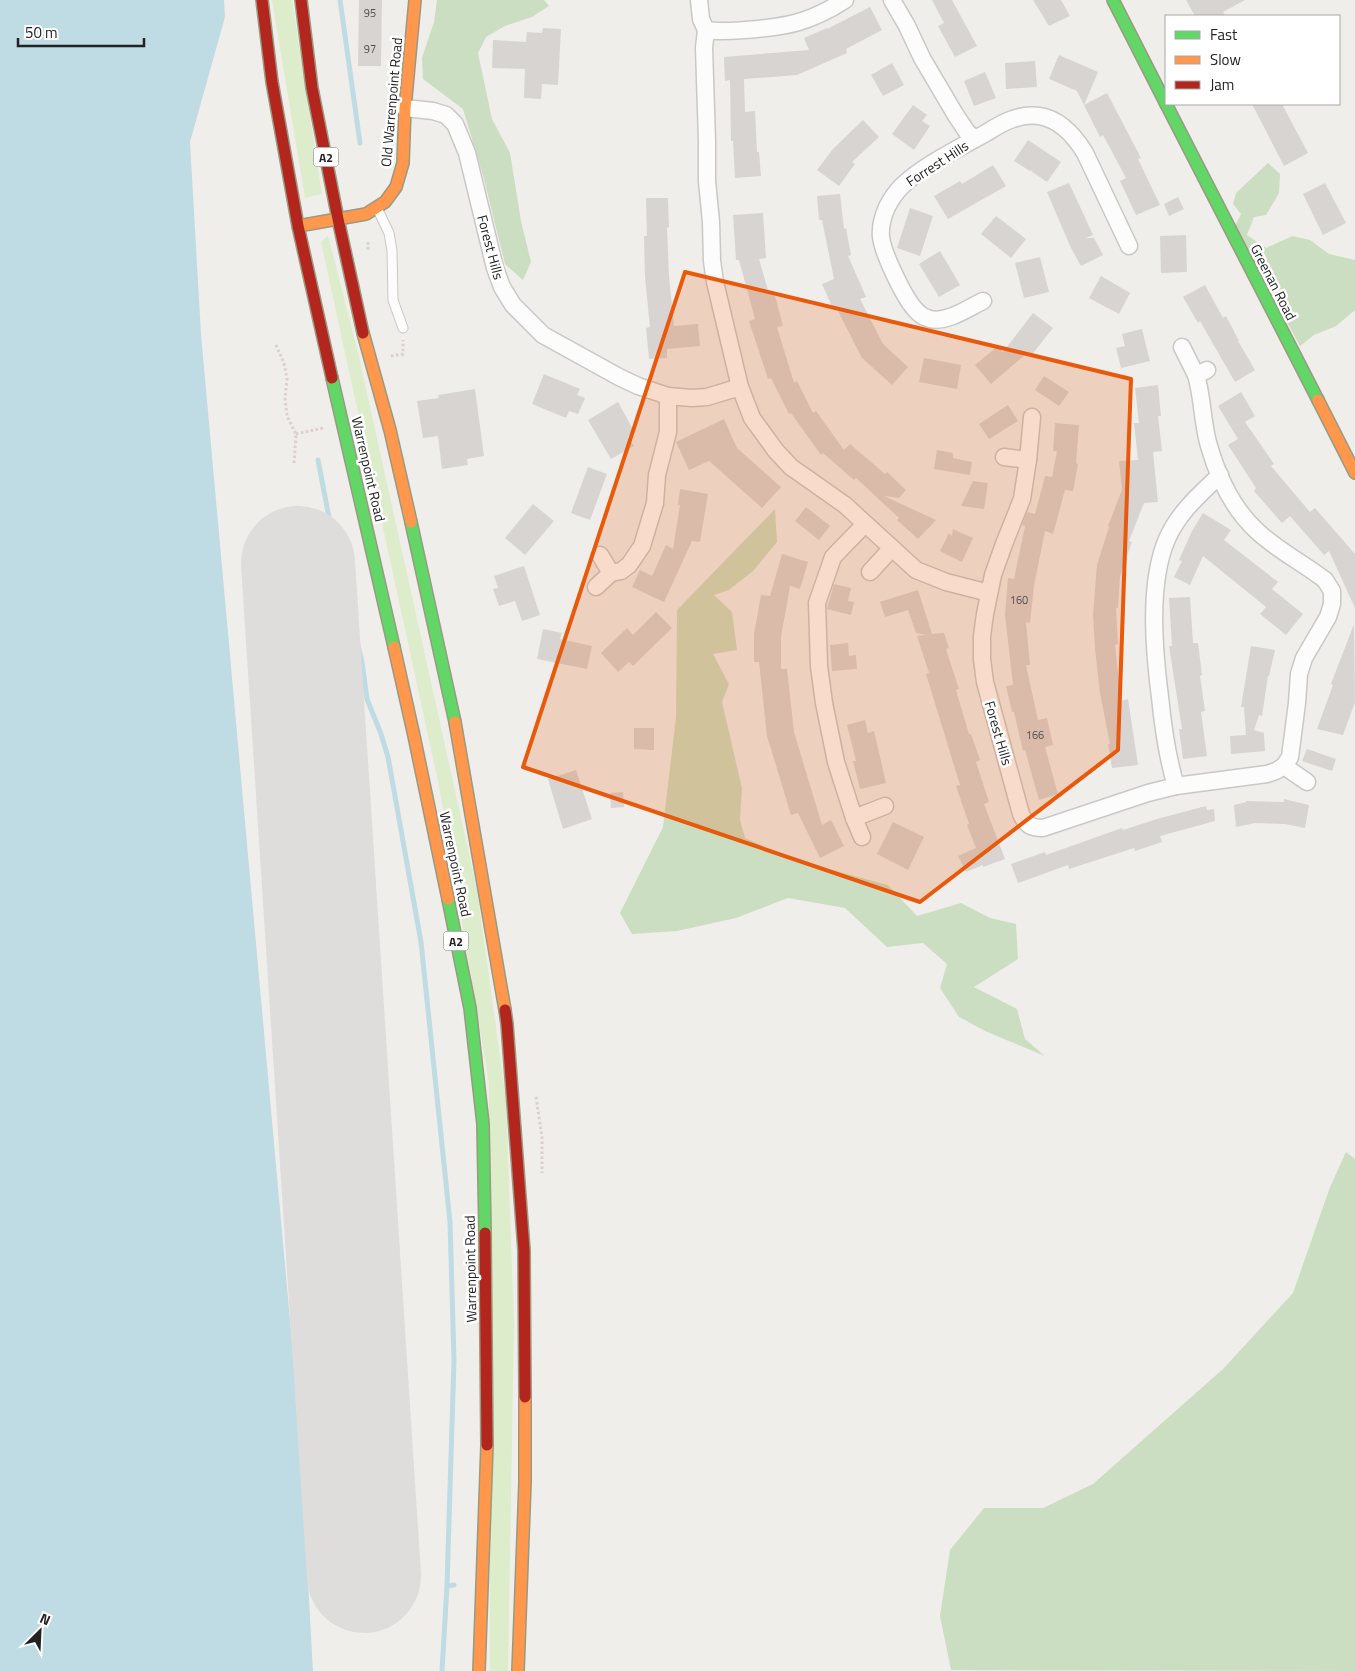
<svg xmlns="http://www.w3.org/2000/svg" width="1355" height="1671" font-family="'Titillium Web',sans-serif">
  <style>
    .grass { fill: #ddeccb }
    .forest { fill: #cbdec1 }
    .water { fill: #bfdbe3 }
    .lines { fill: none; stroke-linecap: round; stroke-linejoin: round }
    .stream { stroke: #bfdbe3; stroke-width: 5 }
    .runway { stroke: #dedddc; stroke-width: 114 }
    .building { fill: #d7d4d2 }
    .lane-casing { stroke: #c9c8c7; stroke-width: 11 }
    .street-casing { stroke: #c9c8c7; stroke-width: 19 }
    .fast-casing { stroke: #999a82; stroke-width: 14 }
    .slow-casing { stroke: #999a82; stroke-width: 14 }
    .jam-casing { stroke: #999a82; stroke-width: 14 }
    .path { stroke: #dccecd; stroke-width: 3; stroke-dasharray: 2.5 2.5; stroke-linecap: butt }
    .lane { stroke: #fdfcfc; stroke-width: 9 }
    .street { stroke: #fdfcfc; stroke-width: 16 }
    .fast { stroke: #63d668; stroke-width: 11 }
    .slow { stroke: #ff974d; stroke-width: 11 }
    .jam { stroke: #b3261e; stroke-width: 11 }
    .marked { fill: #e8590c; fill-opacity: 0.2; stroke: #e8590c; stroke-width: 4; stroke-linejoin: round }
    .labels { text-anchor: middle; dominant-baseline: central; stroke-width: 5; stroke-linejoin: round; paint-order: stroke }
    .number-label { font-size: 11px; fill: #4f4e4e }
    .shield { fill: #fff; stroke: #646464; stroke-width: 1 }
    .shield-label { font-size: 12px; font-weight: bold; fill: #222 }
    .street-label { font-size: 14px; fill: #222; stroke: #fff }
  </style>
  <rect width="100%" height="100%" fill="#f0eeeb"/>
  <!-- grass -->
  <g class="grass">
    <path d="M272,0H292L322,194L305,198Z"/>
    <path d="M328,235L359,357L477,890L506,1100L514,1325L508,1671H490L489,1083L439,786L321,242Z"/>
  </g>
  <!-- forest -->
  <g class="forest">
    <path d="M437,0H544L549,6L532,17L505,26L486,37L478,53L492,119L510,153L521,221L531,262L523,280L505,264L484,179L463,109L423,79L422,58L434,22Z"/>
    <path d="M1268,163L1280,174L1279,193L1266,215L1254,217L1247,235L1266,248L1292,236L1310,240L1329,254L1355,260V310L1336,326L1314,335L1300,346L1269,289L1266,270L1254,264L1234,228L1241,214L1233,204L1236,193Z"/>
    <path d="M775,509L777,542L753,571L729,590L714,595L732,612L737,650L713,654L729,684L722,702L742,788L740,820L745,838L798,861L888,885L917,916L961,903L990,918L1016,924L1018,959L974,987L1017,1009L1025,1039L1045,1056L987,1032L959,1017L940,988L947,964L923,943L887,947L845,908L788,898L736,918L677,931L632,934L620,913L663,827L676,717L677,610Z"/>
    <path d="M1346,1152L1355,1159V1671L951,1670L940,1616L950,1550L984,1508H1043L1093,1484L1223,1369L1293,1293L1330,1187Z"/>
  </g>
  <!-- water -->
  <path class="water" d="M0,0H224L225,17L190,142L201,334L299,1420L313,1671H0Z"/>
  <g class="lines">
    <!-- stream -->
    <g class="stream">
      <path d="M340,0L360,143"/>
      <path d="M318,460L336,554L362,662L367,699L381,734L388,757L421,942L450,1222L454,1360L447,1586"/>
      <path d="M442,1671L447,1586L454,1585"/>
    </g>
    <!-- runway -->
    <path class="runway" d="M298,563L364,1576"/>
  </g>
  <!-- building -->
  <g class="building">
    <path d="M359,0H382L381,66H358Z"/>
    <path d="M932,0H952L977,46L955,57L938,26L944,23Z"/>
    <path d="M1033,0H1061L1070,16L1049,26Z"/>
    <path d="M1186,0H1245L1223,12L1225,16H1195Z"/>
    <path d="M870,7L882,30L846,49L847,53L797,75L744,79L745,112L755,111L757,152H759L761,176L735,178L733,141H731L730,80L725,81L724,57L809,50L804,38L827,28V29Z"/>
    <path d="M543,28L561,29L558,85L542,84L541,99L524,98L525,69L492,68L493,40L526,42L527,32L542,33Z"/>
    <path d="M1059,55L1098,72L1084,105L1107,93L1141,158L1138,159L1160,205L1136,215L1120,181L1126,178L1103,135L1100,137L1077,91L1049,79Z"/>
    <path d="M1035,61L1037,87L1006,89L1005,63Z"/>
    <path d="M892,63L904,85L883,96L871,75Z"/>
    <path d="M985,72L996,98L974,106L964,81Z"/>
    <path d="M1252,104H1282L1308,153L1284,166Z"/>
    <path d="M913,105L927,115L922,121L930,126L914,150L892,134Z"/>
    <path d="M863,120L879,137L852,162L855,164L839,186L817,170L833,149Z"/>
    <path d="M1028,140L1061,162L1047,182L1031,171L1033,169L1030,171L1014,161Z"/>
    <path d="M993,165L1006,186L948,219L934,196L960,181L962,184Z"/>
    <path d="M1069,183L1093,235L1086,238H1094L1103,255L1081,266L1070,246L1047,192Z"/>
    <path d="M1325,183L1346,223L1323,235L1303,194Z"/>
    <path d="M840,194L844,229L846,228L851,255L848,256L866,297L860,299L883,344L908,367L892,385L862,358L837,309L834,311L822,284L834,279L822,220H819L817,196Z"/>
    <path d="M1178,197L1184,209L1169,216L1164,204Z"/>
    <path d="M646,198H668L669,227L667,228L669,276L674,326L698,324L700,346L667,349V358L649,359L646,328L650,327L645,277L644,236H647Z"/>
    <path d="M910,208L933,216L920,256L897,248Z"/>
    <path d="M763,213L766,258L759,259L769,294L774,292L783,326L777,327L794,383L797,381L813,413L816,411L844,450L850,444L885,474L887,472L906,490L899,498L884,496L936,520L918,539L897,520L899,518L856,478L854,480L823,453L821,455L791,413L789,414L771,378L768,379L749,321L755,319L739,260H736L733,215Z"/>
    <path d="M996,216L1026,239L1011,258L981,234Z"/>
    <path d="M1186,235L1187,272L1161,273L1160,236Z"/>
    <path d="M940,251L960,285L939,297L919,264Z"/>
    <path d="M1040,257L1049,292L1024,298L1015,263Z"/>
    <path d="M1101,276L1130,293L1119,314L1089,298Z"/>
    <path d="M1205,285L1223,318L1226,316L1239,341H1238L1255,370L1235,382L1200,321L1198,323L1183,297Z"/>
    <path d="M1033,313L1053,328L1030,357L1026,354L991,384L975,365L998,346L1003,352Z"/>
    <path d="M1142,329L1150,361L1121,368L1116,348L1125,346L1122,334Z"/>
    <path d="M924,358L961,365L957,389L919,382Z"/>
    <path d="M544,374L580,389L577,395L585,398L578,414L569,411L566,418L532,404Z"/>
    <path d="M1044,376L1069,392L1059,406L1035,390Z"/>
    <path d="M1158,385L1161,416H1158L1162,451L1153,452L1158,502L1144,503L1129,541L1132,542L1120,576L1118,608H1116L1118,644L1115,645L1121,701L1128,699L1138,765L1112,768L1108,744H1110L1100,693L1095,649L1093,615L1097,565L1109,527L1108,526L1122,490L1119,461L1138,460L1134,423H1139L1135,388Z"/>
    <path d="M475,389L484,456L467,459L468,465L442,469L438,436L423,438L417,401L439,398L438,395Z"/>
    <path d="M1241,392L1255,416L1245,422L1274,464L1271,466L1310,512L1315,508L1355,554V608L1329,551L1324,555L1290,516L1282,523L1254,491L1256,488L1228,445L1238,439L1218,406Z"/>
    <path d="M618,402L635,433L628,437L634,446L611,459L588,420Z"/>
    <path d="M1008,405L1018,421L989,439L979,424Z"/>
    <path d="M724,419L737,448L781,487L762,508L709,461L689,470L676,442Z"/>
    <path d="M1055,423L1079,425L1076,463L1078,464L1073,491L1065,490L1053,534L1045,531L1034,586L1030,623L1026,622L1030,665H1026L1038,720L1047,718L1053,745L1045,747L1058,794L1039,800L1025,750L1023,751L1014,712H1012L1006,686L1013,685L1005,615L1008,578L1014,579L1025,526L1022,525L1027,512L1035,514L1045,476L1052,477L1057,451H1053Z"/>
    <path d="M937,450L953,453V458L972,462L970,475L934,469Z"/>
    <path d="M588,467L607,474L590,520L571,513Z"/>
    <path d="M973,481L988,483L984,509L961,506Z"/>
    <path d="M680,489L708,494L700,542L692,541L664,602L632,587L640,570L652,576L666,545L673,549L680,505H678Z"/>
    <path d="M533,504L554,521L525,555L505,538Z"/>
    <path d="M806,507L830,526L819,540L795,521Z"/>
    <path d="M1203,513L1231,530L1224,540L1278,582L1272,589L1303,614L1286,635L1260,614L1266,607L1203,556L1190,585L1174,577L1182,561L1179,560L1192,531Z"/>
    <path d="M953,529L973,538L962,562L940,551L949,533L952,536Z"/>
    <path d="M782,554L808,562L800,589L790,586L781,637V669H787L794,732L822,825L831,820L844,846L820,858L798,813L791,815L767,736L759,662H754V634L761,595L770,596Z"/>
    <path d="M524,566L540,615L522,621L515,601L499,606L493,589L498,588L494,576Z"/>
    <path d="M834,584L851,588L848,601L854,602L851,615L827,609Z"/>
    <path d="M918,590L932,634L944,633L949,648L946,649L959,689L956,690L969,734H971L980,760L976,762L989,802L984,804L1005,859L983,867V865L966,872L958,856L976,848L967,825L969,824L956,786L960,785L926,674L929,673L917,636L926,635L916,633L908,610L885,617L880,602Z"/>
    <path d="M1190,597L1193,643H1198L1202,675L1200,676L1205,711L1201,712L1207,756L1183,759L1179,729H1182L1169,646H1172L1169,598Z"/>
    <path d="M656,612L672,628L633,666L629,662L618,672L601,653L627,628L633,635Z"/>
    <path d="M1354,624L1355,702L1343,735L1317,729L1333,685L1331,684Z"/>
    <path d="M543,629L562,633L560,639L592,646L587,669L537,659Z"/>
    <path d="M848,643L849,656L856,655L857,669L832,671L830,645Z"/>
    <path d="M1251,646L1275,650L1269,676H1268L1262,716L1259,715L1254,730L1264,733L1265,751L1231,754L1230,736L1246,735L1244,707H1241Z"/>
    <path d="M865,720L868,733L874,731L886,783L860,789L853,761H856L847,725Z"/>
    <path d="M634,728H654V750L634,749Z"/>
    <path d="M1307,749L1336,759L1332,771L1302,761Z"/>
    <path d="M576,770L592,819L563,829L548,779Z"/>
    <path d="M623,792L624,807L611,808L610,793Z"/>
    <path d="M1284,799L1309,805L1305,828L1285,824L1255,823L1236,827L1234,805L1246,802V801L1284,802Z"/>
    <path d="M1206,806L1207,810L1214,809L1215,821L1160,836L1162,842L1135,851L1134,848L1069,869L1068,865L1018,883L1011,864L1045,852L1046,855L1122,828L1123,830L1157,819Z"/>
    <path d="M893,822L924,837L908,870L877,854Z"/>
  </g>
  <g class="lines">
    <!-- lane casing -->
    <g class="lane-casing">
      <path id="lane" d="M377,208L389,233L392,251L393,300L403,328"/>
    </g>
    <!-- street casing -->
    <g class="street-casing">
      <g id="street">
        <path d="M699,0L701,19L706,30C719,32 731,31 745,30C786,27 809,23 845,0"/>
        <path d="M892,0L907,26L922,58L955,114L967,132L975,139"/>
        <path d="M706,30L704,48L707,141V181L711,222L712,261L715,282L740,387L752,418L776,451L791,467L845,505L916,570L946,582L989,593"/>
        <path d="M405,108L433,111L446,115L455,124L467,153L495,268L502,287L513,305L543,335L619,377L638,386L668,396L692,398L707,397L740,387"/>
        <path d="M983,301C968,308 947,323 930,319C927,318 922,316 920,314C906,304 883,253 881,237C880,227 883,216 887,207C891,199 896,192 902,186C922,166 961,147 986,133C994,128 1003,122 1013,119C1021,116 1030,115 1039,116C1060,119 1074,135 1085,153L1129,246"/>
        <path d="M1182,347L1196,375"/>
        <path d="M1032,417L1028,460L1022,499L1004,544L993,575L985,614L982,636V659L985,682L1021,814C1026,825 1031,828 1043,828L1148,793L1176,786C1167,757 1163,727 1160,697C1154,650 1148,583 1167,539C1179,512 1199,495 1220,475"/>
        <path d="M1004,457L1028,460"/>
        <path d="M600,555L611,573"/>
        <path d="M870,572L891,549"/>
        <path d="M596,587L611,573L621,571L629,565L642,546L655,503L657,475L668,432V396"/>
        <path d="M1284,766L1307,782"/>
        <path d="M1176,786L1267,774L1276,771L1284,766L1290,757L1297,703L1299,674L1304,658L1328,617L1332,604V591L1325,580C1303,563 1277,550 1257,531C1233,509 1218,477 1209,446C1202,423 1203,398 1196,375L1207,370"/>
        <path d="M854,818L885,806"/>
        <path d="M862,837L854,818L836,762L824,703L819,666L817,603L833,557L865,524"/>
      </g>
    </g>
    <!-- fast casing -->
    <g class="fast-casing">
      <g id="fast">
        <path d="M1113,0L1166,104"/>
        <path d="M1166,104L1318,400"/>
        <path d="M332,378L394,647"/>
        <path d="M411,522L455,722"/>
        <path d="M448,899L470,1008L483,1124L485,1233"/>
      </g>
    </g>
    <!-- slow casing -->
    <g class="slow-casing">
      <g id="slow">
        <path d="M298,226L366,214L385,202L396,187L403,163L405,108L415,0"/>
        <path d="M363,333L390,430L411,522"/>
        <path d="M1318,400L1355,473"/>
        <path d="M394,647L414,736L448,899"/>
        <path d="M455,722L505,1010"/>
        <path d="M479,1671L487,1445"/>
        <path d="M518,1671L525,1482V1397"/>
      </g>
    </g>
    <!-- jam casing -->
    <g class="jam-casing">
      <g id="jam">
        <path d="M262,0L272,82L298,226L332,378"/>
        <path d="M301,0L312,88L338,219L363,333"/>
        <path d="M505,1010L507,1024L524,1250L525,1397"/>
        <path d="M485,1233L487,1445"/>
      </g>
    </g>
    <!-- path -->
    <g class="path">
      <path d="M368,242V250"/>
      <path d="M276,345L284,363L287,379L285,398L287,416L296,434L294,463"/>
      <path d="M391,356L403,354V340"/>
      <path d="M296,434L323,428"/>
      <path d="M536,1097L542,1137V1173"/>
    </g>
    <!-- lane -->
    <use href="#lane" class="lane"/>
    <!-- street -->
    <use href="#street" class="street"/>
    <!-- fast -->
    <use href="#fast" class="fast"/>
    <!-- slow -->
    <use href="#slow" class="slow"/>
    <!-- jam -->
    <use href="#jam" class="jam"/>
  </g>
  <!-- marked area -->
  <path class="marked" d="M685,272L1131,379L1118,750L920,902L523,767Z"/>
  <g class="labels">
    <!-- number labels -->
    <g class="number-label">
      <text x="370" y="13">95</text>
      <text x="370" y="49">97</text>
      <text x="1019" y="600">160</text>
      <text x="1035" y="735">166</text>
    </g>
    <!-- shield labels -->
    <g class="shield">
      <rect x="313.5" y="147.5" width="25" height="19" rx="4"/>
      <rect x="443.5" y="931.5" width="25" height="19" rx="4"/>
    </g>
    <g class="shield-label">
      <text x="326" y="157">A2</text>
      <text x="456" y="941">A2</text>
    </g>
    <!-- street labels -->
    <g class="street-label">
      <text transform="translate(391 102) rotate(-85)">Old Warrenpoint Road</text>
      <text transform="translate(937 163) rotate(-33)">Forrest Hills</text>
      <text transform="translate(491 247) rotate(75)">Forest Hills</text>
      <text transform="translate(1274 282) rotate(63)">Greenan Road</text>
      <text transform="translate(369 469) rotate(77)">Warrenpoint Road</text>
      <text transform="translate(999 733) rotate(74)">Forest Hills</text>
      <text transform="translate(456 864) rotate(78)">Warrenpoint Road</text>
      <text transform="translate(470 1269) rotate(-91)">Warrenpoint Road</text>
    </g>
  </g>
  <!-- legend -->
  <rect x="1165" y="15" width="175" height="90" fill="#ffffff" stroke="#a7a7a7"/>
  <rect x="1175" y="31" width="25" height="8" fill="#63d668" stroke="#a7a7a7"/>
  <text x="1210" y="40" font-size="15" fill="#222222">Fast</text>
  <rect x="1175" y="56" width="25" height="8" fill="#ff974d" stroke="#a7a7a7"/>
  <text x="1210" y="65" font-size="15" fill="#222222">Slow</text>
  <rect x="1175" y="81" width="25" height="8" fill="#b3261e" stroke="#a7a7a7"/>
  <text x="1210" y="90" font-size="15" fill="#222222">Jam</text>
  <!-- north arrow -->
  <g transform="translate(40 1631) rotate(24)" stroke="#ffffff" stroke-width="4" paint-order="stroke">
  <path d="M0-4L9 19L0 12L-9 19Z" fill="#222222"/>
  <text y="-8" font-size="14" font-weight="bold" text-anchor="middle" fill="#222222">N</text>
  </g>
  <!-- scale -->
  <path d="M18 38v8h126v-8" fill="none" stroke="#222222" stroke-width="2.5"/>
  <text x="25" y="38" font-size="15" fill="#222222" stroke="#ffffff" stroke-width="4" paint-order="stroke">50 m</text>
</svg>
